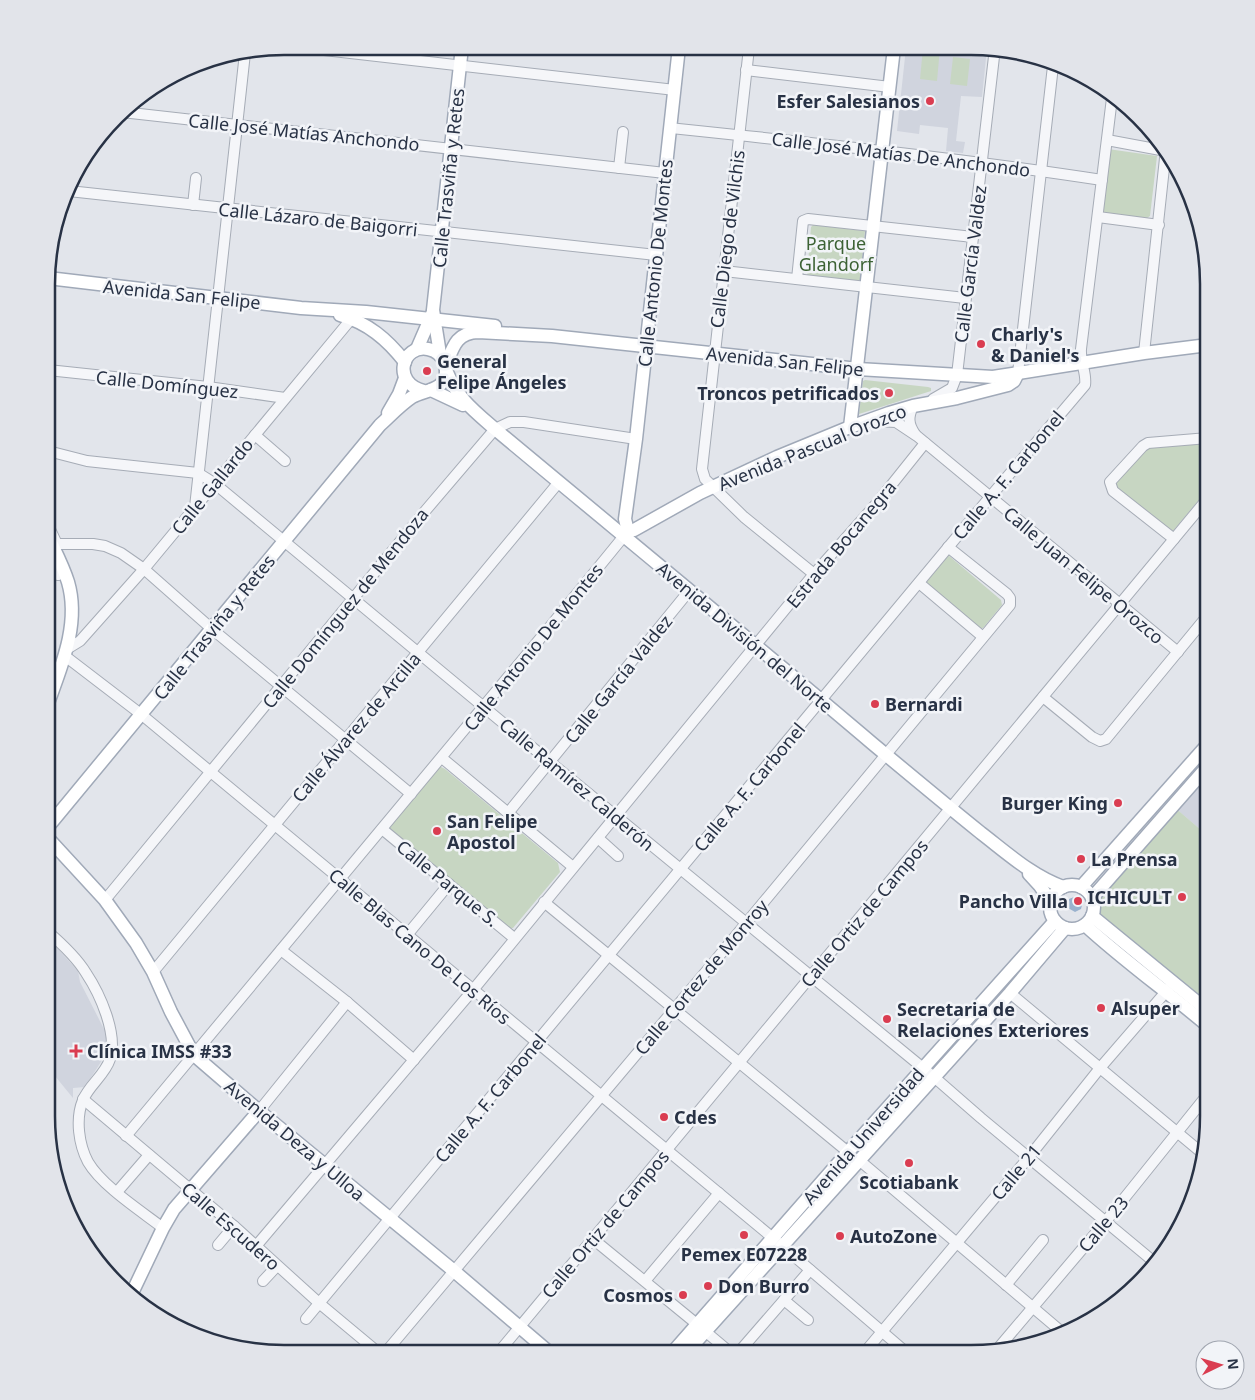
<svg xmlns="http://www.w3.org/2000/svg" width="1255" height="1400" font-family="'Noto Sans',sans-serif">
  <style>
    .built { fill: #d0d4de }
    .green { fill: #c7d6c2 }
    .water { fill: #9ab2ce }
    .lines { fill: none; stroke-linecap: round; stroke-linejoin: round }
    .minor-casing { stroke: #a6acb6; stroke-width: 12 }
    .major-casing { stroke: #a0a9b8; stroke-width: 15 }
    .minor { stroke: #f5f6f9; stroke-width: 10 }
    .major { stroke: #fff; stroke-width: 12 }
    .poi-dot { fill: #da3d51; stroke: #f2f4f8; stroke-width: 2 }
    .labels { text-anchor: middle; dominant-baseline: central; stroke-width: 5; stroke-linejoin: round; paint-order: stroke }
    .poi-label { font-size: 18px; font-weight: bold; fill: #283245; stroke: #f2f4f8; text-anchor: start }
    .street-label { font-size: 18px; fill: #283245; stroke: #f2f4f8 }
    .park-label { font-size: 18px; fill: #3c6234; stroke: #f2f4f8 }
    .rim { fill: none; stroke: #283245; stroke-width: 2.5 }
  </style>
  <rect width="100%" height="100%" fill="#e2e5eb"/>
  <!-- built -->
  <g class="built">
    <path d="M906,48H987L982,97L961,96L956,141L965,142L963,153L946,151L948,128L920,125L919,134L897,131Z"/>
    <path d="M1208,766V836L1173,806Z"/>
    <path d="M47,937L78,971L80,982L105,1031L107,1044L104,1057L85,1087L73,1088V1098L55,1076L56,1106L51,1154L47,1131Z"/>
  </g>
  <!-- green -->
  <g class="green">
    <path d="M923,48H940L937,81L920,79Z"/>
    <path d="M953,57L970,59L967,86L950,84Z"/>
    <path d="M1108,149L1157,156L1150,216L1147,218L1103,213L1101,208Z"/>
    <path d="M813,225L865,231L860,280L858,281L807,275L811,227Z"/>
    <path d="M865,380L928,387L931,388V391L859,414L863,381Z"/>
    <path d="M1208,442V489L1173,531L1170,530L1117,488L1116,480L1148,447Z"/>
    <path d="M948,555L1001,600L1002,605L983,628H980L925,582Z"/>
    <path d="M439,766L445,769L558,863L560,872L513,928H510L388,831L389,828Z"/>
    <path d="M1173,806L1208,836V1011L1092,916L1094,904Z"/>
  </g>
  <!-- water -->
  <path class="water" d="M1074,897L1082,905L1081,909L1075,912L1068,908L1069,899Z"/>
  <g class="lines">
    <!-- minor casing -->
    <g class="minor-casing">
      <g id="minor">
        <path d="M289,46L675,90"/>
        <path d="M749,48L702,469L705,479L744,517L814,574"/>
        <path d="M746,70L890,87"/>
        <path d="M122,112L665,173"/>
        <path d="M670,128C814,143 959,158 1102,180"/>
        <path d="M1107,140L1166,151"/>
        <path d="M619,168L623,132"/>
        <path d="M69,191L656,255"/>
        <path d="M193,205L196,178"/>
        <path d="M1098,217L1159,225"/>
        <path d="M724,271L965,298"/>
        <path d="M797,279L803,221L808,219L973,237"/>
        <path d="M1205,346L1208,319"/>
        <path d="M1144,353L1166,149"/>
        <path d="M48,370L208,387L285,398"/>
        <path d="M1018,373L1053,66"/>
        <path d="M933,399L952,388L957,375L995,48"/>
        <path d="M913,406C908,417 908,424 915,434"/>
        <path d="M874,421L896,422L917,436L1178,652"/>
        <path d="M255,435L285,461"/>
        <path d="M48,451L87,461L198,473L214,483L550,762L934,1077L981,1118L1153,1261"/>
        <path d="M195,507L245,53"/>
        <path d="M48,525L56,542"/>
        <path d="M1174,539L1113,491L1110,482L1143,446L1148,443L1208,438"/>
        <path d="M57,544H93L105,546L121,553L144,569L212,629L411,794"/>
        <path d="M48,560L58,575"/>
        <path d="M919,583L983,637"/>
        <path d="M67,649L80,641L144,569L352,318"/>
        <path d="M65,656L142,715L773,1238L907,1353"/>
        <path d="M1043,697L1092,737L1100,741L1106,739L1208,615"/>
        <path d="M442,758L573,867"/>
        <path d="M508,813L689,591"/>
        <path d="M382,829L514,938"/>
        <path d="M598,838L618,856"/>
        <path d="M105,900L426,510L495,429L510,422H524L636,439"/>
        <path d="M544,902L848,1152"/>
        <path d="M47,931C61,943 77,958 86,973C100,994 118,1034 110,1059C105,1075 89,1085 83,1100C75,1119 79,1145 88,1162C102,1186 141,1211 163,1228"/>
        <path d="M407,935L449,884"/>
        <path d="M281,950L347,1002L414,1060"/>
        <path d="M153,972L559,482"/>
        <path d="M1010,993L1202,1153"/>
        <path d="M83,1099L234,1226L319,1303L379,1353"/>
        <path d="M259,1111L347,1002"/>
        <path d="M126,1136L553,623L624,536"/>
        <path d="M859,1160L1063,1333"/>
        <path d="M117,1192L149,1155"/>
        <path d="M593,1239L698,1325"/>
        <path d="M218,1245L234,1226"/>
        <path d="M256,1246L473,990L814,574L877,503L925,443"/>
        <path d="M263,1281L277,1266"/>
        <path d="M645,1281L719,1193"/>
        <path d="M1006,1285L1043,1240"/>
        <path d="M784,1300L808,1320"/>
        <path d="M306,1319L990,497L1085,385C1087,374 1080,362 1081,349L1112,98"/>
        <path d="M706,1332L731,1353"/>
        <path d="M995,1352L1106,1221L1208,1094"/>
        <path d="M385,1353L714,962L1010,605V598L1007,594L948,547"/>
        <path d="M498,1353L1208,498"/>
        <path d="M738,1353L810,1270"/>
        <path d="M864,1353L1029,1157L1100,1068L1170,987"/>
      </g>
    </g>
    <!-- major casing -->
    <g class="major-casing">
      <g id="major">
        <path d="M48,278L301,308L366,312L495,326"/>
        <path d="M340,315C368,323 387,339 405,362"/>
        <path d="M417,349L433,312"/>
        <path d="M440,354L433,310L462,47"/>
        <path d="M446,365C453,347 456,333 478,332L552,336L858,369L993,377L1144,353L1208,345"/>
        <path d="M446,370C457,398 473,410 495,429C621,534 748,638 873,744C909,774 945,804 981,833C1007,853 1032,876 1063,887"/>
        <path d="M431,390L463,405"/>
        <path d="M388,413L399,394L405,378"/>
        <path d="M850,427L894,48"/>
        <path d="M628,531L625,519L636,439L679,47"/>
        <path d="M628,531L634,530L700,493L777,457L850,427L889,413L913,406L957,398L1008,385L1014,381L1018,373"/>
        <path d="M48,703C62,665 80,623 68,582C63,566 55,551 48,536"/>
        <path d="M47,828L380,425C390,416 400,405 412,397C421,392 433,391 440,385C452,373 445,352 428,349C402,344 391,383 424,391"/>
        <path d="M47,837L105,900L136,943L153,972L171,1012L194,1055L259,1111L454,1271L550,1353"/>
        <path d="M1029,874L1040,886L1051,902"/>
        <circle cx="1072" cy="907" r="22"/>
        <path d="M1081,887L1208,744"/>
        <path d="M1092,898L1208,766"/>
        <path d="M1092,916L1208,1011"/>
        <path d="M1085,925C1124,961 1168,992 1208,1026"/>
        <path d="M133,1291L163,1228L174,1209L259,1111"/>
        <path d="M672,1353L848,1152L1055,921"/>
        <path d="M686,1353L1010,993L1065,928"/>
      </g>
    </g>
    <!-- minor -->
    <use href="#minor" class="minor"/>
    <!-- major -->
    <use href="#major" class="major"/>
  </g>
  <!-- markers -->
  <g class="poi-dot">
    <circle cx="930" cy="101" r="5"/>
    <circle cx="981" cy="344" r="5"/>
    <circle cx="427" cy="371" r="5"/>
    <circle cx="889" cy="393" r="5"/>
    <circle cx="875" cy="704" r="5"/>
    <circle cx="1118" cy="803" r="5"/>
    <circle cx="437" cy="831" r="5"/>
    <circle cx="1081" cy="859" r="5"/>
    <circle cx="1182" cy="897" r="5"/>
    <circle cx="1078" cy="901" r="5"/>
    <circle cx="1101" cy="1008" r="5"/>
    <circle cx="887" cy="1019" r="5"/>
    <path d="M73.5 1043.5h5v5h5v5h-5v5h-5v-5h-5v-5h5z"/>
    <circle cx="664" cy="1117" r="5"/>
    <circle cx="909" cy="1163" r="5"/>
    <circle cx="744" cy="1235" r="5"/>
    <circle cx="840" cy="1236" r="5"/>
    <circle cx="708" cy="1286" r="5"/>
    <circle cx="683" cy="1295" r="5"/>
  </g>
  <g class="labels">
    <!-- poi labels -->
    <g class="poi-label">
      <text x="920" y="101" text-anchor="end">Esfer Salesianos</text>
      <text x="991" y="334">Charly's<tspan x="991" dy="21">&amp; Daniel's</tspan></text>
      <text x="437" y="361">General<tspan x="437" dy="21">Felipe Ángeles</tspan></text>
      <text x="879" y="393" text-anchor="end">Troncos petrificados</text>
      <text x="885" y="704">Bernardi</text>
      <text x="1108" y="803" text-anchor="end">Burger King</text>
      <text x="447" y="821">San Felipe<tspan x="447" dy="21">Apostol</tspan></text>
      <text x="1091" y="859">La Prensa</text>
      <text x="1172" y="897" text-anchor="end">ICHICULT</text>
      <text x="1068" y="901" text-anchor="end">Pancho Villa</text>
      <text x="1111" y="1008">Alsuper</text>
      <text x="897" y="1009">Secretaria de<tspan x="897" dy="21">Relaciones Exteriores</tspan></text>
      <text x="87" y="1051">Clínica IMSS #33</text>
      <text x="674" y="1117">Cdes</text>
      <text x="909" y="1182" text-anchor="middle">Scotiabank</text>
      <text x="850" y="1236">AutoZone</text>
      <text x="744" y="1254" text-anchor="middle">Pemex E07228</text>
      <text x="718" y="1286">Don Burro</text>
      <text x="673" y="1295" text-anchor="end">Cosmos</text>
    </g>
    <!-- street labels -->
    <g class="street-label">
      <text transform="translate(304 132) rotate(6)">Calle José Matías Anchondo</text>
      <text transform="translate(901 154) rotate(7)">Calle José Matías De Anchondo</text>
      <text transform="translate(448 178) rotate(-84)">Calle Trasviña y Retes</text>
      <text transform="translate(318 219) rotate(6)">Calle Lázaro de Baigorri</text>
      <text transform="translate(727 239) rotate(-83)">Calle Diego de Vilchis</text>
      <text transform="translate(655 263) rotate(-84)">Calle Antonio De Montes</text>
      <text transform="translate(970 264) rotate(-83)">Calle García Valdez</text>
      <text transform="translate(182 294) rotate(6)">Avenida San Felipe</text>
      <text transform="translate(785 361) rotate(6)">Avenida San Felipe</text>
      <text transform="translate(167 384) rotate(6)">Calle Domínguez</text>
      <text transform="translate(812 447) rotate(-22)">Avenida Pascual Orozco</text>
      <text transform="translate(1008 475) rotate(-50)">Calle A. F. Carbonel</text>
      <text transform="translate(212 486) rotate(-51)">Calle Gallardo</text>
      <text transform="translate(841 544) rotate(-50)">Estrada Bocanegra</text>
      <text transform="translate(1084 575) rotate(40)">Calle Juan Felipe Orozco</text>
      <text transform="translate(345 608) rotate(-51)">Calle Domínguez de Mendoza</text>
      <text transform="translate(214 627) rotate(-51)">Calle Trasviña y Retes</text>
      <text transform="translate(745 637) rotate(40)">Avenida División del Norte</text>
      <text transform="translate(533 647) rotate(-51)">Calle Antonio De Montes</text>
      <text transform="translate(618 679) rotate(-51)">Calle García Valdez</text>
      <text transform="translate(356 727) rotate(-50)">Calle Álvarez de Arcilla</text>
      <text transform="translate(577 784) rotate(40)">Calle Ramírez Calderón</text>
      <text transform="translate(749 787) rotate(-50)">Calle A. F. Carbonel</text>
      <text transform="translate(448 883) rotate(39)">Calle Parque S.</text>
      <text transform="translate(864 913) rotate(-50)">Calle Ortiz de Campos</text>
      <text transform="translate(420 946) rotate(40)">Calle Blas Cano De Los Ríos</text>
      <text transform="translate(701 977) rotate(-50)">Calle Cortez de Monroy</text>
      <text transform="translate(490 1098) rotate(-50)">Calle A. F. Carbonel</text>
      <text transform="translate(863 1136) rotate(-49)">Avenida Universidad</text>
      <text transform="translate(295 1140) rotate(40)">Avenida Deza y Ulloa</text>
      <text transform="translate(1016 1172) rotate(-50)">Calle 21</text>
      <text transform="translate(605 1224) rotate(-50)">Calle Ortiz de Campos</text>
      <text transform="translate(1103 1224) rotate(-50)">Calle 23</text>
      <text transform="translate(231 1226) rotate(41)">Calle Escudero</text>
    </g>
    <!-- park labels -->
    <g class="park-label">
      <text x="836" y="243">Parque<tspan x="836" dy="21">Glandorf</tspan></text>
    </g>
  </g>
  <!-- crop -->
  <path d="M0 0H1255V1400H0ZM284 55H971A229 229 0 0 1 1200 284V1116A229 229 0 0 1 971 1345H284A229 229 0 0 1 55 1116V284A229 229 0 0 1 284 55Z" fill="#e2e4ea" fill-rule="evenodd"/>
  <path class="rim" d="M284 55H971A229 229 0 0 1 1200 284V1116A229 229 0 0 1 971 1345H284A229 229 0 0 1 55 1116V284A229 229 0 0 1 284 55Z"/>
  <!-- north arrow -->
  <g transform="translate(1220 1365) rotate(85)"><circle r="24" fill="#f2f4f8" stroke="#a1a6b0"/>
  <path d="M0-4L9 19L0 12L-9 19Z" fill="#da3d51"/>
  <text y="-8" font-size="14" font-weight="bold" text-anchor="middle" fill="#283245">N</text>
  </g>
</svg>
